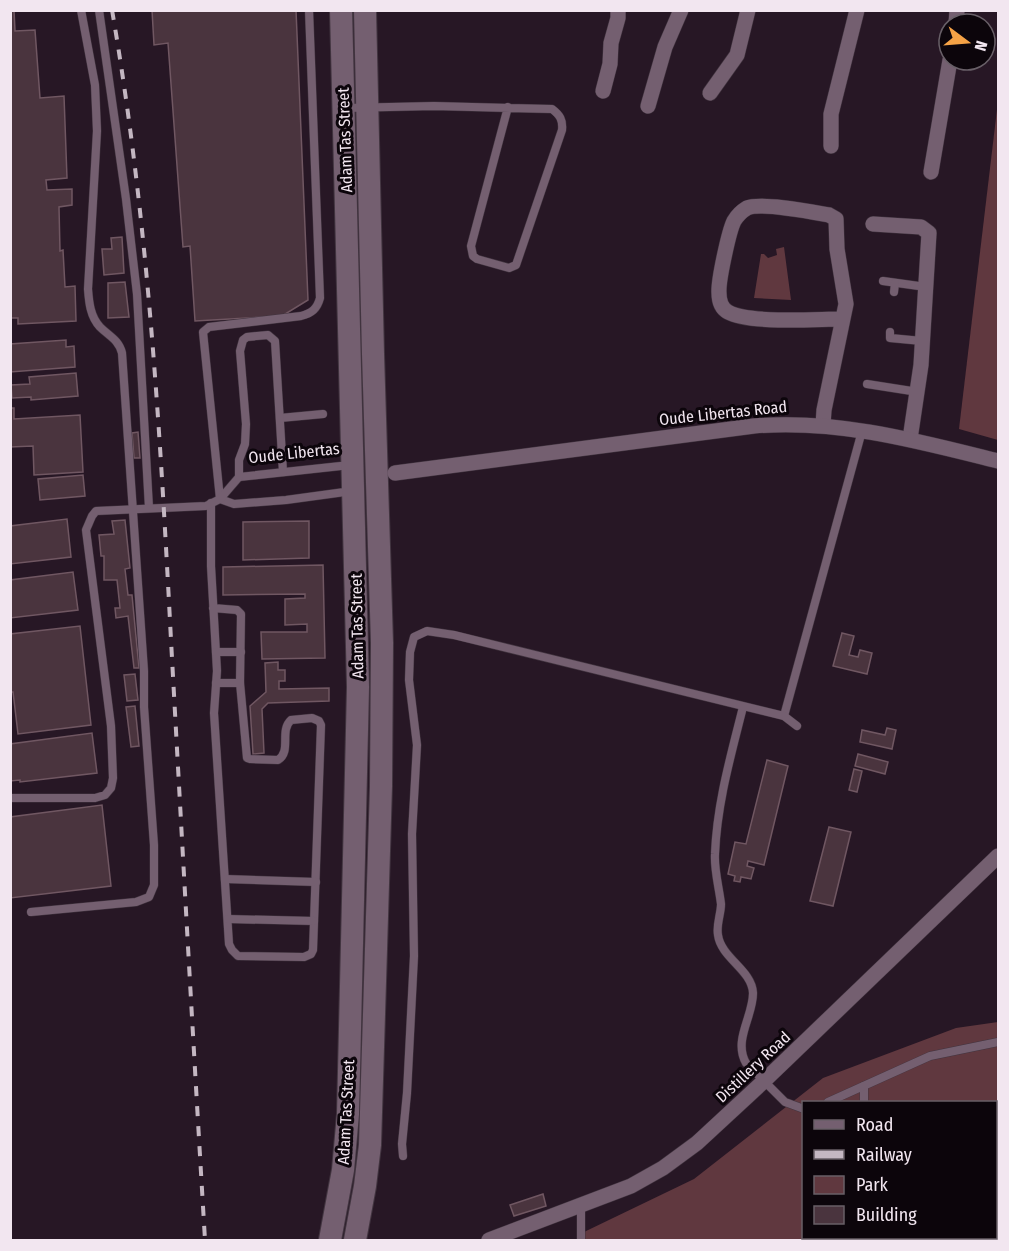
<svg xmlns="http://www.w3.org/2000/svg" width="1009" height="1251" font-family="'Fira Sans Condensed',sans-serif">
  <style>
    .green { fill: #60383f; fill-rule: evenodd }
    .building { fill: #4a343e; stroke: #705762; stroke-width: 1.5 }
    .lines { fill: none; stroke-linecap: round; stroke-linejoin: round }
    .lane-casing { stroke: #423540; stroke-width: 9 }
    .street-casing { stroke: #423540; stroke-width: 16 }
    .secondary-casing { stroke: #423540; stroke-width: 24 }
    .lane { stroke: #745f70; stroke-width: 8 }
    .street { stroke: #745f70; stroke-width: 15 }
    .secondary { stroke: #745f70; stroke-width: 22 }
    .rail { stroke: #c4b7c2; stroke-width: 4; stroke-dasharray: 10 10; stroke-linecap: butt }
    .labels { text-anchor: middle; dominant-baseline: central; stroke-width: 6; stroke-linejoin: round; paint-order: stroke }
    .street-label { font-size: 16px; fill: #f2e6f0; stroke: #0c050b }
  </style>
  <rect width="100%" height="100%" fill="#271725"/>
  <!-- green -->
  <g class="green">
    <path d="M998,101V440L959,429Z"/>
    <path d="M784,247L791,300L754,298L761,254H764L768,258L777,255L776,249Z"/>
    <path d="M998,1022V1240H583L584,1232L694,1179L823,1078L956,1028ZM804,1102H996V1238H804Z"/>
  </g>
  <!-- building -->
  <g class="building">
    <path d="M10,10H14L15,31L35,30L40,98L64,96L67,178L46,180L47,190L72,189V205L59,207L60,251L63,250L65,287L75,286L76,321L18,324V318H10Z"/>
    <path d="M152,10H296L308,300L282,316L195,321L190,246L183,247L168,43L154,45Z"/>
    <path d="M122,237L124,273L104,275L102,249H112L111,238Z"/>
    <path d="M125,282L129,317L108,318V283Z"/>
    <path d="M66,340V347L74,346L75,367L10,372V344Z"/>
    <path d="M76,373L78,396L31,400V397L12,398L11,385L30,384L29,377Z"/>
    <path d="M10,408H14V419L80,415L83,472L34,475L33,446L10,447Z"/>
    <path d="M138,432L140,458H134L132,433Z"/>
    <path d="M83,475L85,496L40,500L38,479Z"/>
    <path d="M67,519L71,557L10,564V526Z"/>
    <path d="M125,520L130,568L125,569L128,595H132L139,668H134L128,616L116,618L115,608H120L117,580H104V556H101L99,535L114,534L112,521Z"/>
    <path d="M309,521V558L243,560V522Z"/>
    <path d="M323,565L325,658L262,659L261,632H307V624L285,625V599L305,598V594L223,595V567Z"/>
    <path d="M73,572L78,610L10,618V580Z"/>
    <path d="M80,626L91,725L18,734L13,692H10V634Z"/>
    <path d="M842,633L854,636L849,655L858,657L860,650L872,653L867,674L833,666Z"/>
    <path d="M278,662V670H285V681H279V689L329,688V701L268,703L262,709L264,753L253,754L250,706L266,692L265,663Z"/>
    <path d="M135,674L138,700L127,701L124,675Z"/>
    <path d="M135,706L139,746L131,747L126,707Z"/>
    <path d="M887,728L896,730L892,749L860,742L862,730L885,735Z"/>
    <path d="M92,733L97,773L20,782V780L10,781V744Z"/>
    <path d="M858,754L888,762L885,774L855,766Z"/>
    <path d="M767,760L788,766L764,865L748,861L747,866L754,868L751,879L741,877L740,882L734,881L735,876L728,874L735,842L746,844Z"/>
    <path d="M854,769L862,771L857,792L849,790Z"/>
    <path d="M102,805L111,886L10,898V817Z"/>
    <path d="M829,827L851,832L833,906L810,901Z"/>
    <path d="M543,1194L546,1206L514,1216L510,1205Z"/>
  </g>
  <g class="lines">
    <!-- lane casing -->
    <g class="lane-casing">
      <g id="lane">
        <path d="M99,10L126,199L137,294L149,508"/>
        <path d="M345,108L434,106L552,109C560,115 563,120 562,130L516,265L509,268L477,259L473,256L471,246L508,107"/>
        <path d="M883,281L926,287"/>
        <path d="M894,292L895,283"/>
        <path d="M890,332V338L922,341"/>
        <path d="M867,384L918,392"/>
        <path d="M280,418L323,414"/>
        <path d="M239,477L350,465"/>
        <path d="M220,499L203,332L209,327L301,316C312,313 317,309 320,298L309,10"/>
        <path d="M220,499L234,504L286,500L352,491"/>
        <path d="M211,503V566L217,671L214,713L229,944L232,950L238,956L304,957L311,954L313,950L321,725L319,721L312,718L291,720C279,731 292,751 278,760L250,759L247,758L240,683L241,614L237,610L213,608"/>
        <path d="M216,652H241"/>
        <path d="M216,683H240"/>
        <path d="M743,707C731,755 717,803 715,854C714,870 719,887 721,904C721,914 716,925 718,935C721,958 752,970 753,993C753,1017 733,1040 746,1063L785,1102L804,1109"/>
        <path d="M784,716L862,431"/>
        <path d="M10,798H95L105,795L111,788L113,778L111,726L86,530L92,516L96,511L206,506L220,499L239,477V460L245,444L246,424L240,351L243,340L247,337L268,335L275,341L283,472"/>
        <path d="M225,879L316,882"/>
        <path d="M31,912L136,902L149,897L154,885V845L144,707V671L122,353C119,340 109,336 100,327C90,316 89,302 88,289L97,131L95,85L81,10"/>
        <path d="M228,919L314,921"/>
        <path d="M864,1086V1102"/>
        <path d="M828,1102L930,1056L998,1042"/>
        <path d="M403,1156L402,1144L407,1093L414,956L412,834L417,745L409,680L410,652L414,637L427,631L454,635L784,716L797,726"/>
        <path d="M581,1240V1206"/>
      </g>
    </g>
    <!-- street casing -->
    <g class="street-casing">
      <g id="street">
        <path d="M956,24L957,10"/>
        <path d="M603,91L610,64L611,43L618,18V10"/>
        <path d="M710,93L737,55L748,10"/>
        <path d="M648,106L665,47L681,10"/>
        <path d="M831,146V114L857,10"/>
        <path d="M931,172L950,60"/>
        <path d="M873,224L921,227L929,233L921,365L910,439"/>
        <path d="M823,425L824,410L846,304L837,249L836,219L829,215C812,212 761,202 747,208C742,211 737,216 734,221C729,231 718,281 719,293C719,300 721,308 728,312C750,324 815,319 842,319"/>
        <path d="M395,473L754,426C838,419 918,441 998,461"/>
        <path d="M489,1240L631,1186L663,1168L697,1143L764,1081L998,856"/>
      </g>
    </g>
    <!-- secondary casing -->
    <g class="secondary-casing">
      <g id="secondary">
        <path d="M330,1240L343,1170L348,1114L358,687L341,10"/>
        <path d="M355,1240L365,1186L370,1145L381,786L382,643L373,354L365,10"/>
      </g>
    </g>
    <!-- lane -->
    <use href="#lane" class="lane"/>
    <!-- street -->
    <use href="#street" class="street"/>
    <!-- secondary -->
    <use href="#secondary" class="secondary"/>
    <!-- rail -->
    <path class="rail" d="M112,10C148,218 160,430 171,640C182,840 193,1040 205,1240"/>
  </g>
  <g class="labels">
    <!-- street labels -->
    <g class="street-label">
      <text transform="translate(345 140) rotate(-92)">Adam Tas Street</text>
      <text transform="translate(723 413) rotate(-6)">Oude Libertas Road</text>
      <text transform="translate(294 453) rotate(-6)">Oude Libertas</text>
      <text transform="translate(357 626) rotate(-91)">Adam Tas Street</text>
      <text transform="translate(753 1067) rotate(-43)">Distillery Road</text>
      <text transform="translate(346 1112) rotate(-87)">Adam Tas Street</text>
    </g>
  </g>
  <!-- border -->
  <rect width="1009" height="1251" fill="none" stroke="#f2e6f0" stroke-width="24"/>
  <!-- legend -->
  <rect x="802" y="1101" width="195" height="138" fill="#0c050b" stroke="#685f67" stroke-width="1.5"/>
  <rect x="814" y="1120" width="30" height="9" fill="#745f70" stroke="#685f67" stroke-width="1.5"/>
  <text x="856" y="1131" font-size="18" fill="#f2e6f0">Road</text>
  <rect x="814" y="1150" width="30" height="9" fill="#c4b7c2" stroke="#685f67" stroke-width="1.5"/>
  <text x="856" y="1161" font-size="18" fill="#f2e6f0">Railway</text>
  <rect x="814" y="1176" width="30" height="18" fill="#60383f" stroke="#685f67" stroke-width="1.5"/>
  <text x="856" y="1191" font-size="18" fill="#f2e6f0">Park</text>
  <rect x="814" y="1206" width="30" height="18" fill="#4a343e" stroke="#685f67" stroke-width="1.5"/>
  <text x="856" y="1221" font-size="18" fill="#f2e6f0">Building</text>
  <!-- north arrow -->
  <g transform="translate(967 42) rotate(106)"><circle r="28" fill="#0c050b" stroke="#685f67" stroke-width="1.5"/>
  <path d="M0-4.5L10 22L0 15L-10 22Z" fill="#f5a246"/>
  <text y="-9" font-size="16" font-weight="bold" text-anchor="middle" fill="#f2e6f0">N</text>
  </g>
</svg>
